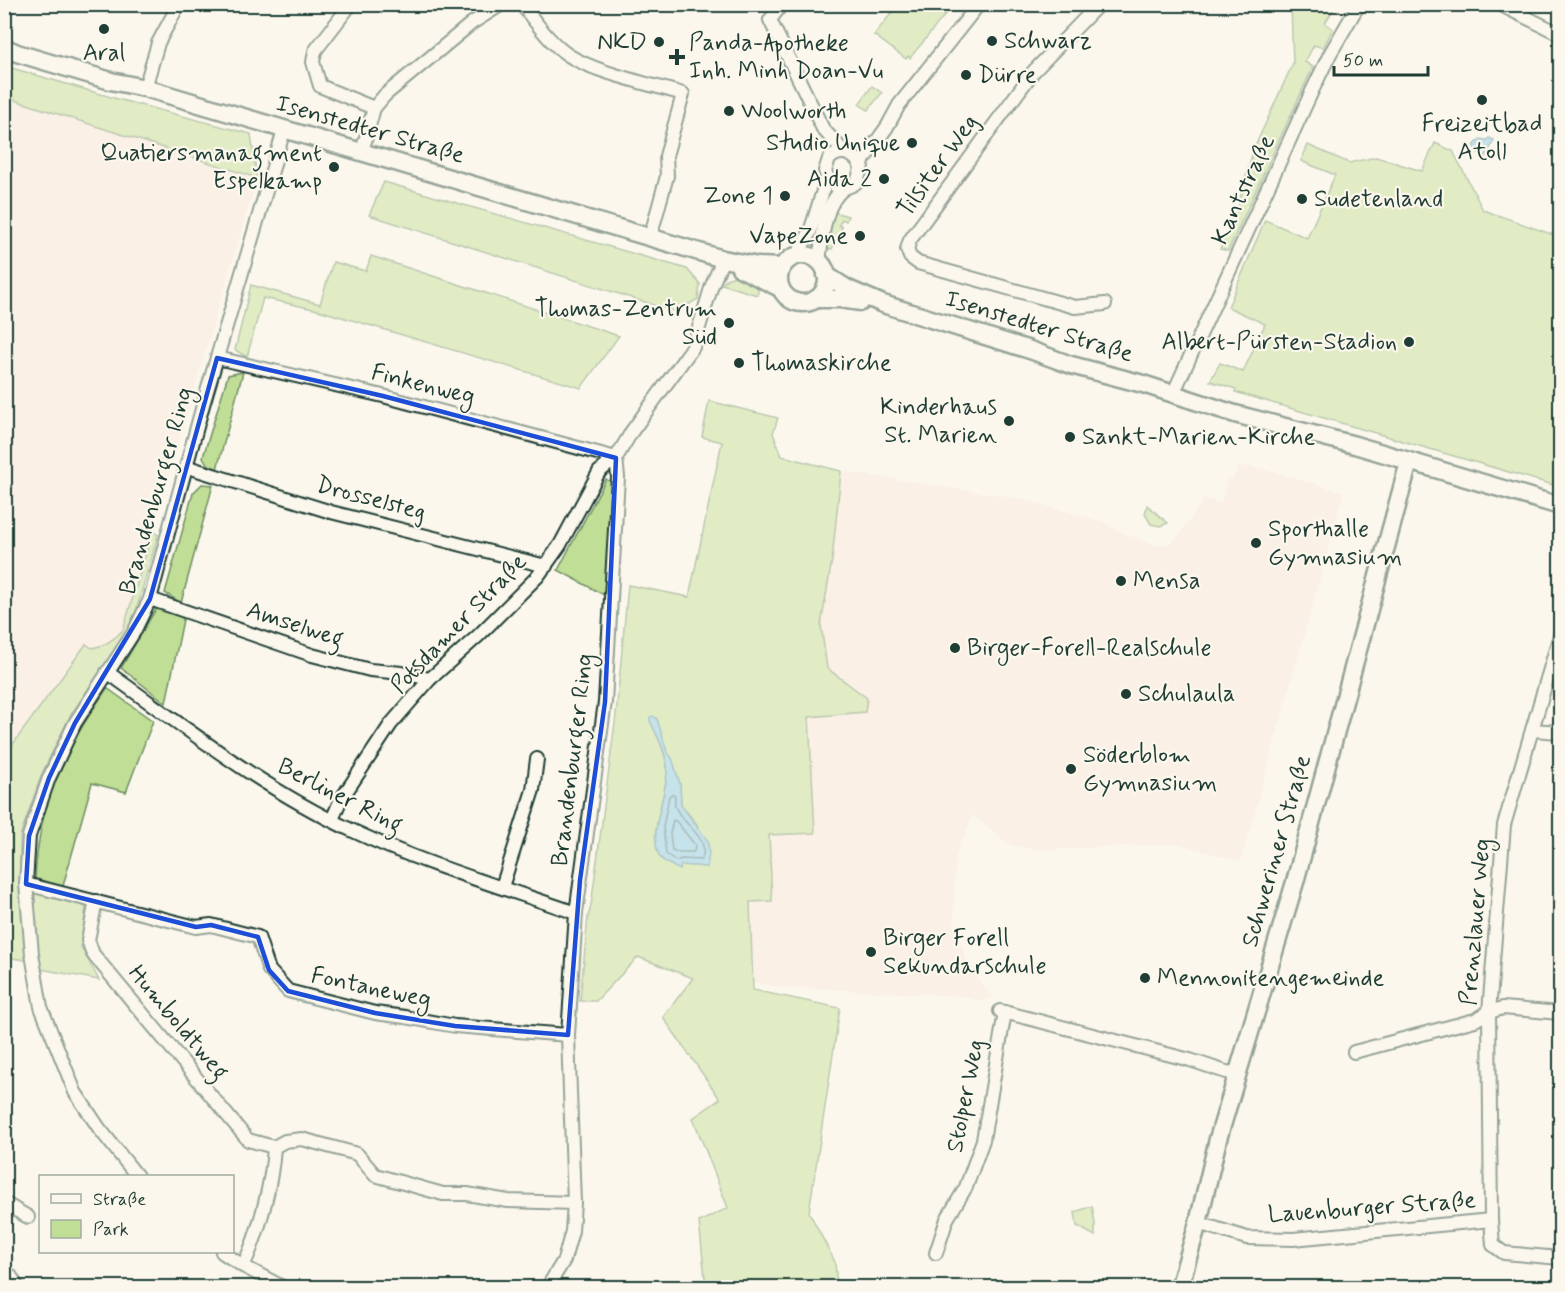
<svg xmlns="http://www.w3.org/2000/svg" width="1565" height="1292" font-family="Mynerve,sans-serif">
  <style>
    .built { fill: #fae6dc }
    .green { fill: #c0de96; stroke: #708e65; stroke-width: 1.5; fill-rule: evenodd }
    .water { fill: #85c7e6; stroke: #5c909f; stroke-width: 1.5 }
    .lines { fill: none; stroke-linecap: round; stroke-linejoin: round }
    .shore { stroke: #48747b; stroke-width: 1.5 }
    .minor-casing { stroke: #1f3d34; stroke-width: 16 }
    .tertiary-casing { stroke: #1f3d34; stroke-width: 21 }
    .minor { stroke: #fbf7ec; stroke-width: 12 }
    .tertiary { stroke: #fbf7ec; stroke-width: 16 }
    .marked { fill: none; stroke: #1d4ed8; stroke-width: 4.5; stroke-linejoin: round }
    .poi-dot { fill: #1f3d34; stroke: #fbf7ec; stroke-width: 2 }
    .labels { text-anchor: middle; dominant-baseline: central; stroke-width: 4.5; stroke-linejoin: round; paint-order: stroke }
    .poi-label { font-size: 24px; fill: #1f3d34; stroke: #fbf7ec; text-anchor: start }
    .street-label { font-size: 24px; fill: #1f3d34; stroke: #fbf7ec }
  </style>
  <rect width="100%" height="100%" fill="#fbf7ec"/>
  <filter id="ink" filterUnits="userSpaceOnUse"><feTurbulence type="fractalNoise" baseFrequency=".0167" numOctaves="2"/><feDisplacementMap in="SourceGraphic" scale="12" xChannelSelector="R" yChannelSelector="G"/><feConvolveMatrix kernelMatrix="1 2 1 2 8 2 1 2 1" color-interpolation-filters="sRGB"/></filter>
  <g filter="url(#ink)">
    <!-- built -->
    <g class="built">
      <path d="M5,97L257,178L123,630L117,638L102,646L92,649L86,645L5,755Z"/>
      <path d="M1241,466L1263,469L1344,492L1241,862L1179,844L1044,850L1017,847L1007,843L973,815L956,855L954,922L966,959L978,980L993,997L981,1001L962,996L778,987L751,982L746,721L867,697L827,668L821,624L832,560L841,471L1019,498L1104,522L1118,531L1156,545L1166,544L1175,540L1205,498L1221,503L1228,478L1233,479L1237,468Z"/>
    </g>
    <!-- green -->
    <g class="green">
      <path d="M898,5V4L953,5L910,58L908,56L906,59L874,35Z"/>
      <path d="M1291,5H1336L1325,23L1333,29L1323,48L1314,45L1305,62L1313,67L1228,251L1220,249L1238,206L1253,151L1293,63Z"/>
      <path d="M5,66L121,100L251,134L257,178L5,97Z"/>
      <path d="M872,86L882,93L868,110L859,104Z"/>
      <path d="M1435,143L1453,151L1483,210L1557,236L1560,243V487L1235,392L1236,389L1210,381L1220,363L1243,372L1265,324L1228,307L1265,220L1307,238L1335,175L1301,161L1308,145L1349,163L1376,157L1422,171Z"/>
      <path d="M384,182L687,269L700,284L698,299L676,312L369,215Z"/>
      <path d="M834,212L848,216L846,221L842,219L839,225L842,227L832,249H826Z"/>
      <path d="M371,256L619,336L581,388L318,310L263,298L247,357L235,350L251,285L320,304L333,262L366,271Z"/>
      <path d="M738,275L761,283L757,295L722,284L726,279Z"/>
      <path d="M243,372L217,469L207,464L203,457L228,375Z"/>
      <path d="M709,401L778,418L773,433L782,456L841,471L832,560L821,625L827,668L867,698L865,712L809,717L815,833L769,835L772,901L750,902L753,990L840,1008L809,1212L835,1262L837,1287H706L699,1222L728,1208L693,1118L720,1099L663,1017L693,978L638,957L596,1001H580L588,917L591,906L616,715L628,585L689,597L722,442L702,437ZM657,719L667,752L672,759L680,784L681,805L697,824L707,867L681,865L680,869C673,866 664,863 660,857C647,834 667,794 667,770C667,755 657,735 650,721Z"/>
      <path d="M606,479L612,483L604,595L558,570Z"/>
      <path d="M202,484L213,485L181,603L165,593L193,493Z"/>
      <path d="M1147,505L1168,523L1160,526L1151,524L1145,514Z"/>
      <path d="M153,530L158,535L136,611L129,628L70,716L42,773L20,836V895L26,960L5,957V755L86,644L92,648C105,646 114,640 123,630Z"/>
      <path d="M157,607L184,615L166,703L121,668Z"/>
      <path d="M107,688L153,721L126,792L92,783L59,900L86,906L81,947L99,980L41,969C31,900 31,841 57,775C69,745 89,716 107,688Z"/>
      <path d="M1092,1206L1095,1223V1236L1077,1226L1075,1212Z"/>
    </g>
    <!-- water -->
    <g class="water">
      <path d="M1489,138L1494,140L1486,157L1476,152L1474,146L1480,139L1487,140Z"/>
      <path d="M653,716L657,719L667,752L672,758L680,784L681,805L708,841L709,854L707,867L681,865L680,870C673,866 664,863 660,857C646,833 670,791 667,765C665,751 657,734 650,721V717Z"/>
    </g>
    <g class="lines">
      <!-- shore -->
      <g class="shore">
        <path d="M672,794L675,796C675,799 674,803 675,806C680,824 713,837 701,860L682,859L676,861L666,854L663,827L669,796Z"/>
        <path d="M673,820L676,821L695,845L694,852H676L672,850L670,834Z"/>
      </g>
      <!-- minor casing -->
      <g class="minor-casing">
        <g id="minor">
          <path d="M351,4L315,51L313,62L320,86L374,108"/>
          <path d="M521,4C535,21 550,43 568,55C596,73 650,84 683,94L666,156L667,176L650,238"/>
          <path d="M782,4L770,20L823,129L844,152"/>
          <path d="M1099,4L1033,72L910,240L907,249L910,257L918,263L1075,307L1105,304"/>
          <path d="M1499,4L1560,34"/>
          <path d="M4,10L7,4"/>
          <path d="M145,88L158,43L179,4"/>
          <path d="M362,152L374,108L385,95L472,23L502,4"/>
          <path d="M861,168C856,153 841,148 829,159L825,171C830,188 843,192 857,182L864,159L887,127L899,105L979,4"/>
          <path d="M796,257L810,232L827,178"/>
          <path d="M819,262C822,240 824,201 845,188"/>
          <path d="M217,358L383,396L616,458"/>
          <path d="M1173,394L1313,89L1330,54L1359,4"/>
          <path d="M188,467L331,512L546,566"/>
          <path d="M150,599L312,655L370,670L402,673L430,679"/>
          <path d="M107,672C186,728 263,789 351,830C423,864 501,887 576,913"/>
          <path d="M1532,730L1560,732"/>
          <path d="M332,820L340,801L391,724L430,679L478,636L538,576L560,545L599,472L616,458"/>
          <path d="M26,884L196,927L211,925L258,937L269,970L288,991L375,1013L405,1017L455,1026L568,1035"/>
          <path d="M502,887L533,790L537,759"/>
          <path d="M96,901L88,940L93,954L248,1140L274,1147L285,1141L302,1139L357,1154L375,1175L443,1194H467L508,1201L574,1203"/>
          <path d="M1000,1011L1190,1060L1226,1072L1238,1073"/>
          <path d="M1354,1052L1475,1020L1489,1012L1503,1008L1560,1013"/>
          <path d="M137,1176L99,1128L75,1092L41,1007L32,954L26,884L29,836L49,778L75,723L134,632L150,599L203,405L284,130"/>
          <path d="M4,1203L28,1217"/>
          <path d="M1491,1220L1489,1012L1504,825L1560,635"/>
          <path d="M1198,1223L1247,1238L1293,1239L1491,1220L1493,1245L1504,1253L1560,1258"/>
          <path d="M222,1252L243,1266L284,1288"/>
          <path d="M936,1253L947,1219L966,1187L983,1140L1005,1012"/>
          <path d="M243,1266C259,1234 272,1183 274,1147"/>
          <path d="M10,1275L18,1288"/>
          <path d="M547,1288L564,1260L572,1231L574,1203L568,1035L576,913L605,702L618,477L616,458L632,431L693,347L712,285L723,259"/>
        </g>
      </g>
      <!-- tertiary casing -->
      <g class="tertiary-casing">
        <g id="tertiary">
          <path d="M4,47L17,53L111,81L145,88L723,259L758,266L782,267"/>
          <circle cx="803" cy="279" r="24"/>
          <path d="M740,268L780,288"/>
          <path d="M826,275L848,289L883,304L1030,350L1071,365L1143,384L1235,414L1355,445L1560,506"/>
          <path d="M816,299H840L861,302"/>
          <path d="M1179,1288L1198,1223L1218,1139L1295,882L1409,462"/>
        </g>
      </g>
      <!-- minor -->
      <use href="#minor" class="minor"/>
      <!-- tertiary -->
      <use href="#tertiary" class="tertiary"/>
    </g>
  </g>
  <!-- marked area -->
  <path d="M0 0H1565V1292H0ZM217,358L383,396L616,458L605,702L580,880L568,1035L455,1026L375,1013L288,991L269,970L258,937L211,925L196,927L26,884L29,836L49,778L75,723L150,599Z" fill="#fbf7ec" fill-opacity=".55" fill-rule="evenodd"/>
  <path class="marked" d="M217,358L383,396L616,458L605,702L580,880L568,1035L455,1026L375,1013L288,991L269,970L258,937L211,925L196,927L26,884L29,836L49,778L75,723L150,599Z"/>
  <!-- markers -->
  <g class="poi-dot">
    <circle cx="104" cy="29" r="6"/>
    <circle cx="992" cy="41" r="6"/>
    <circle cx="659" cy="42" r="6"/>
    <path d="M674 48h6v6h6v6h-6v6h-6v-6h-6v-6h6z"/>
    <circle cx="966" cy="75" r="6"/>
    <circle cx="1482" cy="100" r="6"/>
    <circle cx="729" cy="111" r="6"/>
    <circle cx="912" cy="143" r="6"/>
    <circle cx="334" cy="167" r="6"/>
    <circle cx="884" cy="179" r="6"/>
    <circle cx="785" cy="196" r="6"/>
    <circle cx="1302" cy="199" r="6"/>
    <circle cx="860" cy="236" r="6"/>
    <circle cx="729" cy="323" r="6"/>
    <circle cx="1409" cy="342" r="6"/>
    <circle cx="739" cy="363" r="6"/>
    <circle cx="1009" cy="421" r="6"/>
    <circle cx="1070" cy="437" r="6"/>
    <circle cx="1256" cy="543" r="6"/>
    <circle cx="1121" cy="581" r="6"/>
    <circle cx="955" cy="648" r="6"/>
    <circle cx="1126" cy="694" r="6"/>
    <circle cx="1071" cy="769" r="6"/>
    <circle cx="871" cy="952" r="6"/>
    <circle cx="1145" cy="978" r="6"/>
  </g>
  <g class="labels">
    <!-- poi labels -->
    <g class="poi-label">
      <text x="1004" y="41">Schwarz</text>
      <text x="647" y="42" text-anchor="end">NKD</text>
      <text x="689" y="43">Panda-Apotheke<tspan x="689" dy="28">Inh. Minh Doan-Vu</tspan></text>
      <text x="104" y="53" text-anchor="middle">Aral</text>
      <text x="978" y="75">Dürre</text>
      <text x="741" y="111">Woolworth</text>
      <text x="1482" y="124" text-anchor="middle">Freizeitbad<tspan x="1482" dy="28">Atoll</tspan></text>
      <text x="900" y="143" text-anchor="end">Studio Unique</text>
      <text x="322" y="153" text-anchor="end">Quatiersmanagment<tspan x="322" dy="28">Espelkamp</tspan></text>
      <text x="872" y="179" text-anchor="end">Aida 2</text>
      <text x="773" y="196" text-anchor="end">Zone 1</text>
      <text x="1314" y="199">Sudetenland</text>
      <text x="848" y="236" text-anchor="end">VapeZone</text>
      <text x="717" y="309" text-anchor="end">Thomas-Zentrum<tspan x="717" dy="28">Süd</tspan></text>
      <text x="1397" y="342" text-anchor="end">Albert-Pürsten-Stadion</text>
      <text x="751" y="363">Thomaskirche</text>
      <text x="997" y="407" text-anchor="end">Kinderhaus<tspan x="997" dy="28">St. Marien</tspan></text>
      <text x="1082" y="437">Sankt-Marien-Kirche</text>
      <text x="1268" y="529">Sporthalle<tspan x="1268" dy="28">Gymnasium</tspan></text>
      <text x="1133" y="581">Mensa</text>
      <text x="967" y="648">Birger-Forell-Realschule</text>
      <text x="1138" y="694">Schulaula</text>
      <text x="1083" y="755">Söderblom<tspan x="1083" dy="28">Gymnasium</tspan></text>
      <text x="883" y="938">Birger Forell<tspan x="883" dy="28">Sekundarschule</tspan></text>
      <text x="1157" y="978">Mennonitengemeinde</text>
    </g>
    <!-- street labels -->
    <g class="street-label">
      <text transform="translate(370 130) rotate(16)">Isenstedter Straße</text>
      <text transform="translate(938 166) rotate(-54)">Tilsiter Weg</text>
      <text transform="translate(1244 190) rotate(-65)">Kantstraße</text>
      <text transform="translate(1039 327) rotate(17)">Isenstedter Straße</text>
      <text transform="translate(423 385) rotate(14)">Finkenweg</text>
      <text transform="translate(157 491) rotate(-74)">Brandenburger Ring</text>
      <text transform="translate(371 499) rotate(15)">Drosselsteg</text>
      <text transform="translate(459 624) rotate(-46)">Potsdamer Straße</text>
      <text transform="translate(295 625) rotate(18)">Amselweg</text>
      <text transform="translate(573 760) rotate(-83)">Brandenburger Ring</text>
      <text transform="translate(340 796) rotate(27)">Berliner Ring</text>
      <text transform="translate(1277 851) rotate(-74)">Schweriner Straße</text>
      <text transform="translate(1476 922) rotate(-85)">Prenzlauer Weg</text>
      <text transform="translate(371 988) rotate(12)">Fontaneweg</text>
      <text transform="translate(178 1023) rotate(50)">Humboldtweg</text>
      <text transform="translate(966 1096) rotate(-79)">Stolper Weg</text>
      <text transform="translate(1372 1208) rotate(-4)">Lauenburger Straße</text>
    </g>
  </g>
  <!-- margin -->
  <rect width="1565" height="1292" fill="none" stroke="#fbf7ec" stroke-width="24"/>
  <rect x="12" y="12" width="1541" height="1268" fill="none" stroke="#1f3d34" stroke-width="2" filter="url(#ink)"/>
  <!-- legend -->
  <rect x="39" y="1175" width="195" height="78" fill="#fbf7ec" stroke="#a3ada2" stroke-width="1.5"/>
  <rect x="51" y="1194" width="30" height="9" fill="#fbf7ec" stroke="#a3ada2" stroke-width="1.5"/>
  <text x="93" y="1205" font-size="18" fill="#1f3d34">Straße</text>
  <rect x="51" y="1220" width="30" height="18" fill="#c0de96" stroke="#a3ada2" stroke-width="1.5"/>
  <text x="93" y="1235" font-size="18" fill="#1f3d34">Park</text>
  <!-- scale -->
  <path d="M1334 66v9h94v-9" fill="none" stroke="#1f3d34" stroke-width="3"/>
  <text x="1343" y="66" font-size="18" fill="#1f3d34" stroke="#fbf7ec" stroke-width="4.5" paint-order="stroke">50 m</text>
</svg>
